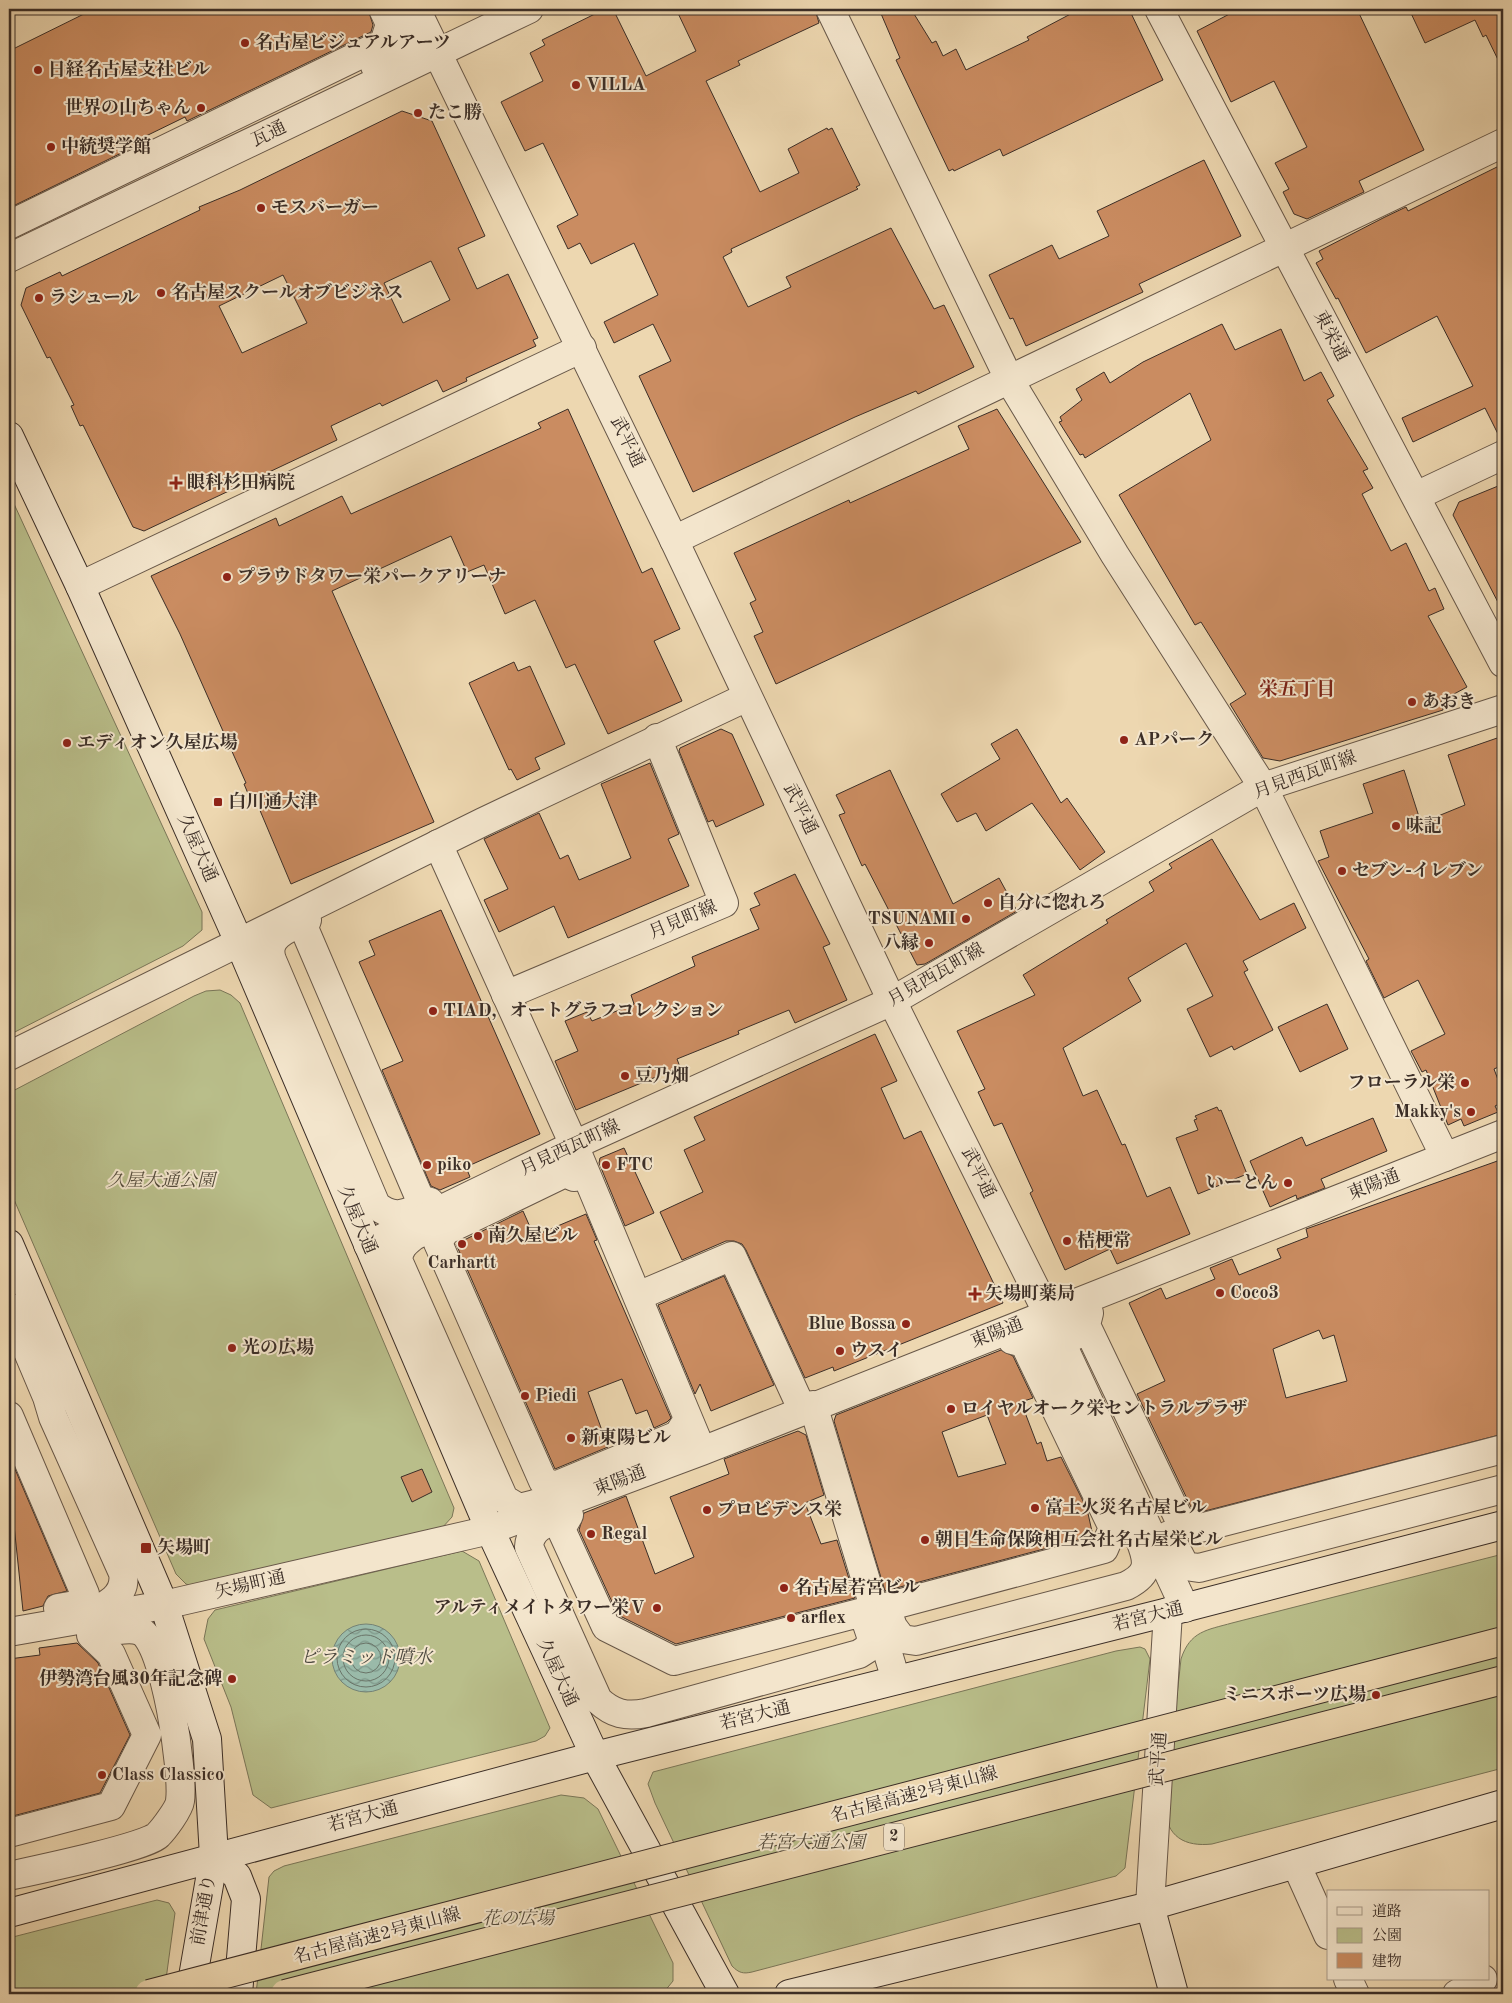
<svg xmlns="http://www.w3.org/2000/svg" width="1512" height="2003" font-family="'Old Standard TT','Noto Serif JP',serif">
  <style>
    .green { fill: #b9be8a; stroke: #7a7658 }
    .water { fill: url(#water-waves); stroke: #748275 }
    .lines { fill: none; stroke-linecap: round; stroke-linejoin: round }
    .shore { stroke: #6a7468; stroke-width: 1 }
    .building { fill: #ca8c61; stroke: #3b2e27; fill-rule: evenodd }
    .street-casing { stroke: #685849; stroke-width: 30 }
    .secondary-casing { stroke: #3b2e27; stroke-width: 30 }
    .street { stroke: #f3e5cc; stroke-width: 28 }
    .secondary { stroke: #f3e5cc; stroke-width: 28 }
    .highway-bridge-casing { stroke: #3b2e27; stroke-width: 30; stroke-linecap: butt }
    .highway-bridge { stroke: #edd7b0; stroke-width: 28 }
    .poi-dot { fill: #8f2418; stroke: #f3e5cc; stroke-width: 2 }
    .labels { text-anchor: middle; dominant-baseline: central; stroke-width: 4; stroke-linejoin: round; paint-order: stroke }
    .shield { fill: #f3e5cc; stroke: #726558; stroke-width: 1 }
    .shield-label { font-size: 16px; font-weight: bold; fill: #3b2e27 }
    .poi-label { font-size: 18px; font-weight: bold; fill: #3b2e27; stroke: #f3e5cc; text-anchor: start }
    .street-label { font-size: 18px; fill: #3b2e27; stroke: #f3e5cc }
    .park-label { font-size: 18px; font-style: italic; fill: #544b3b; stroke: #f3e5cc }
    .neighbourhood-label { font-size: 19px; font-weight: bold; fill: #7a1f14; stroke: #f3e5cc }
    .water-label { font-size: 19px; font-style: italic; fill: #4e4a41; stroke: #f3e5cc }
  </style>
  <defs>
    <pattern id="water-waves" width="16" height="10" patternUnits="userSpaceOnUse" patternTransform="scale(1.25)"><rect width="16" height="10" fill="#9abaa9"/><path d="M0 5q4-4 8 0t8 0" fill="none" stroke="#7f988a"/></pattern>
  </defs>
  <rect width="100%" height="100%" fill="#edd7b0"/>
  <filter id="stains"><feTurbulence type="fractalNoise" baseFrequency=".004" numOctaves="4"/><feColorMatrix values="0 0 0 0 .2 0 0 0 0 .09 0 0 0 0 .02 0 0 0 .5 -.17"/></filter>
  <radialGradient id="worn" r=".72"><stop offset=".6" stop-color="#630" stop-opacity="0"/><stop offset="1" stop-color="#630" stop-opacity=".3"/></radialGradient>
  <!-- green -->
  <g class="green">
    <path d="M9,493L202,912V930L183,946L9,1035Z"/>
    <path d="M220,990L231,995L240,1003L454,1508L452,1517L441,1529L193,1587L186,1584L176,1574L9,1188V1093L194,996L206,991Z"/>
    <path d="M462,1551L479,1561L550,1728L545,1736L536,1741L271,1808L253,1795L231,1707L204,1639L208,1619L215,1610Z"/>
    <path d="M1503,1554V1768L1212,1844C1185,1847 1166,1837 1165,1807L1181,1659C1190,1631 1207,1630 1232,1623Z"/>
    <path d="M1140,1647L1145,1649L1150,1659L1125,1868L1116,1876L752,1972C743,1974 739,1973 732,1966L655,1803L648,1784L653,1772L1116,1651Z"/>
    <path d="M561,1795L584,1798L598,1809L673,1963V1981L664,1992L656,1994H256L269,1877L274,1871L284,1866Z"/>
    <path d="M157,1900L169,1903L175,1913L164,1994H9V1938Z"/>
  </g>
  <!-- water -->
  <circle class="water" cx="366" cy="1658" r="34"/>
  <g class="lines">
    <!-- shore -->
    <g class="shore">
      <circle cx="366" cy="1658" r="29"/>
      <circle cx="366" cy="1658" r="23"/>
      <circle cx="366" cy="1658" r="15"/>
    </g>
  </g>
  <!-- building -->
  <g class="building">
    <path d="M94,9H368L373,25L371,32L187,121L185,117L146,136L148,140L9,208V51Z"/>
    <path d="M605,9H613L646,76L696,51L676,9H815L819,23L738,61L740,65L706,81L760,192L799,173L788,149L827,128L828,130L832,128L860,185L856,187L858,189L731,249L732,252L723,257L748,307L791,287L786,277L891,228L934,309L944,305L974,367L918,394L916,391L855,417L693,492L639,376L671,361L653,324L614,343L604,322L658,295L634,243L591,264L580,243L568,249L557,226L578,215L543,143L525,151L501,102L543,81L530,53L545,45L542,40Z"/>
    <path d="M879,9H911L932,43L936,41L943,56L956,49L966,70L1029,40L1027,37L1080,9H1129L1163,80L1003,156L1000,149L954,171L953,169L949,171L896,60L900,58Z"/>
    <path d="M1239,9H1357L1424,150L1359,181L1364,192L1307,219L1294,214L1283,192L1289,189L1275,163L1307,147L1274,81L1231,102L1197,31Z"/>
    <path d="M1409,9H1503V70L1486,35L1483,37L1475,20L1425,43Z"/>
    <path d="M402,111L432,121L485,236L458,248L477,289L508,274L538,338L533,340L536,346L466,378L467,381L443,392L437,380L382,406L380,403L331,426L337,440L144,531L133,527L83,425L80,426L71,406L74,405L50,357L47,358L21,305L26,288L60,272L62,276L200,210L199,207L240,190ZM431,261L450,300L403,323L384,283ZM283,275L307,323L242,353L219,306Z"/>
    <path d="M1204,160L1241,236L1139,284L1143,292L1026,346L1013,318L1010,319L989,275L1052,245L1059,259L1109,236L1097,211Z"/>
    <path d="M1503,164V440H1501L1485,408L1413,442L1402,418L1473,386L1437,316L1366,353L1338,298L1336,299L1316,263L1323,259L1319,251L1385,217L1406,207L1408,211Z"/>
    <path d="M1222,324L1235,350L1281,329L1304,381L1321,372L1334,396L1327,400L1368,469L1363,471L1373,488L1362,494L1391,551L1406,543L1429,591L1435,588L1444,609L1428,616L1467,687L1441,701L1443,710L1280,761L1263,758L1230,704L1246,694L1201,622L1195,625L1119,495L1211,440L1190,393L1085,458L1083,454L1080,455L1059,422L1062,421L1060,417L1082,400L1076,389L1104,372L1110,383L1143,362Z"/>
    <path d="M568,409L642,573L652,568L680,629L654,641L682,701L608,734L575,664L566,668L535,600L505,614L484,565L467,572L451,536L332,591L434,822L291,884L256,801L252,803L244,784L246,783L180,634L151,576L276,518L279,526L342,496L351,514L541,428L538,423Z"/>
    <path d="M997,409L1081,542L776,684L754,636L763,632L750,603L756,600L734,553L849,500L850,503L969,449L958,426Z"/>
    <path d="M1503,484V612L1453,515L1459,502Z"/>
    <path d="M514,662L518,671L530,666L565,744L535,758L540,769L517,780L511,769L509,770L469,683Z"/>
    <path d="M721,729L732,734L764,805L716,827L713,820L708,822L679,751L680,748Z"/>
    <path d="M1017,729L1061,803L1067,798L1105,852L1080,870L1032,803L986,831L976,813L957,822L941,794L1000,759L991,744Z"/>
    <path d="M1503,736V1065L1494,1069L1503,1093V1102L1495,1106L1498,1112L1464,1126L1461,1119L1448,1125L1426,1070L1422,1072L1411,1051L1445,1034L1418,980L1384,998L1366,961L1369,959L1318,861L1329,857L1320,831L1373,813L1363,784L1404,770L1421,823L1465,805L1448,755Z"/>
    <path d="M650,763L679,834L668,839L689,886L568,938L554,906L499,932L484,900L508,889L484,839L539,813L560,859L568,855L579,880L631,858L601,784Z"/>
    <path d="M890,770L953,904L999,878L1017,911L925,964L917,965L865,864L862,866L839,815L845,813L836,795Z"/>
    <path d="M1212,839L1260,920L1294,903L1306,928L1243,961L1248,970L1244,972L1273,1030L1234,1050L1232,1046L1210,1057L1187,1009L1213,996L1186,943L1128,978L1141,1001L1063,1048L1083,1096L1097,1090L1122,1145L1125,1144L1147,1197L1170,1187L1190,1234L1117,1264L1110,1249L1065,1270L1030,1193L1033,1191L1002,1123L994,1126L978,1092L985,1089L957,1031L1035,995L1023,975L1108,923L1106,920L1154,891L1149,882L1172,868L1169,864Z"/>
    <path d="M795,874L830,944L823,947L847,1000L795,1023L789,1010L738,1031L739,1034L677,1059L680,1067L576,1110L555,1061L578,1051L565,1021L587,1012L592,1021L634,1004L631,995L695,966L692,957L759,929L750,909L760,905L754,893Z"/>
    <path d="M441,910L540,1134L466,1167L470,1177L440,1190L431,1186L382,1070L403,1061L359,962L375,955L369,941Z"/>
    <path d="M1327,1004L1348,1049L1300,1072L1278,1027Z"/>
    <path d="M875,1034L897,1081L881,1088L904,1139L921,1131L1003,1303L834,1371L833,1367L805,1378L746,1250L742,1244L734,1241H726L682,1260L660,1212L703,1192L684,1150L705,1140L694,1117Z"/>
    <path d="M1217,1107L1219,1111L1221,1110L1247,1174L1198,1194L1176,1138L1198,1130L1194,1120L1197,1119L1195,1116Z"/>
    <path d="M1373,1118L1387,1151L1321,1179L1325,1188L1297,1199L1296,1195L1270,1207L1250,1161L1302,1137L1306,1146Z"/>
    <path d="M624,1148L654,1213L625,1226L599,1163L600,1158Z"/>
    <path d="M1503,1159V1434L1201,1512L1191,1507L1137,1394L1165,1381L1129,1303L1161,1288L1166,1299L1215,1279L1210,1268L1232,1259L1239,1275L1281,1258L1277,1249L1308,1237L1306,1229ZM1319,1330L1323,1339L1334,1335L1347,1381L1286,1398L1273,1349Z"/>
    <path d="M523,1211L534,1236L586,1214L597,1240L594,1241L671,1418L667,1422L654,1428L647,1410L636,1414L622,1379L588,1392L608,1447L555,1469L456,1244Z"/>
    <path d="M724,1276L774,1385L711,1411L700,1384L695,1394L658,1305Z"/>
    <path d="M1001,1350L1013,1356L1033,1398L1021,1402L1037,1444L1041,1442L1047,1461L1061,1457L1087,1509L1093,1536L885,1591L834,1421L836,1415ZM987,1415L1006,1464L958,1477L942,1432Z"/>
    <path d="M798,1431L806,1435L824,1495L805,1503L821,1544L837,1540L855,1598L676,1644L618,1615L579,1530L584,1513L626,1496L655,1574L694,1557L670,1497L729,1474L724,1459Z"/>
    <path d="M9,1455L67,1591L48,1596L43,1606L23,1611L14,1525L9,1527Z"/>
    <path d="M422,1469L432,1492L412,1502L401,1477Z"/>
    <path d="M77,1643L98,1663L130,1735L100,1793L9,1817V1659L40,1655L39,1648Z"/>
  </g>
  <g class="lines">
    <!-- street casing -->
    <g class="street-casing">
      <g id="street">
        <path d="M416,9L674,540L892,1001L1048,1314L1185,1608"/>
        <path d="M830,9L1010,381L1115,555L1263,787L1445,1157"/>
        <path d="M1159,9L1503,663"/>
        <path d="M375,66C409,50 418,46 400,9"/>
        <path d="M9,225L384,43L390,24L383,9"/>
        <path d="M9,258L529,9"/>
        <path d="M1416,496L1503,455"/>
        <path d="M674,540L1503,143"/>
        <path d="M80,586L582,348"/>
        <path d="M438,844L574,1145L698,1442"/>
        <path d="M307,920L304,928L420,1199L430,1202C410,1212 395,1222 376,1205L272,960C264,937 288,928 307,920Z"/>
        <path d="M506,995L724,903L657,738"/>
        <path d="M9,1056L483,822L747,697"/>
        <path d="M557,1167L570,1169L574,1177L565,1173L445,1231L438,1243L543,1481L555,1486L678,1435L683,1427L686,1437L679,1446L535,1504L519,1508L504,1499L398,1260C399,1248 405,1243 414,1236Z"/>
        <path d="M368,1245L574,1145L892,1001L1263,787L1503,709"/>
        <path d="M638,1296L732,1256L802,1409"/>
        <path d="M9,1307L47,1397L53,1417L123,1573C127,1595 106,1608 87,1611"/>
        <path d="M1029,1334H1035L1041,1339L1140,1540C1149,1563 1150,1574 1126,1586L916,1641L902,1639L893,1627L886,1607L1104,1549L1113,1528L1024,1343L1012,1340Z"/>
        <path d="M1074,1336C1070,1323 1077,1318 1089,1313L1086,1325L1179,1519L1200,1528L1503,1449"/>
        <path d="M813,1405L896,1680"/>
        <path d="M9,1416L85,1594L81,1604L58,1608"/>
        <path d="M569,1515L561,1529L606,1627L674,1661L863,1612L871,1636L870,1647L859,1654L646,1713C626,1717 613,1714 598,1700L529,1547C530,1525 551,1522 569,1515Z"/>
        <path d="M1169,1535L1185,1566L1199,1568L1503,1489"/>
        <path d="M9,1632L164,1605L490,1530L702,1451L1503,1134"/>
        <path d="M9,1833L111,1806L147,1735L111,1654L91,1635C105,1633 127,1626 140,1631C165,1640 184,1774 180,1801C179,1809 164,1829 158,1835C147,1847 32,1871 9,1876"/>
        <path d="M1296,1864L1328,1935"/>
        <path d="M1150,1906L1168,1612"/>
        <path d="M1348,1979L1355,1994"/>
        <path d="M1457,1994L1483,1979"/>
      </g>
    </g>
    <!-- secondary casing -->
    <g class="secondary-casing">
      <g id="secondary">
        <path d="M9,436L80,586L239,942L490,1530L595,1756L725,1994"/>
        <path d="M9,1244L164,1605L207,1739L214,1856L190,1994"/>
        <path d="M214,1856L237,1876L246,1899L238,1994"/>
        <path d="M1150,1906L1174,1994"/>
        <path d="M9,1913L595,1756L1168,1612L1503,1525"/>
        <path d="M789,1994L1150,1906L1503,1804"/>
      </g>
    </g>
    <!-- street -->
    <use href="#street" class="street"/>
    <!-- secondary -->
    <use href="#secondary" class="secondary"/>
    <!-- highway-bridge casing -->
    <g class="highway-bridge-casing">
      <g id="highway-bridge">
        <path d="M149,1994L1503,1641"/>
        <path d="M285,1994L1503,1680"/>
      </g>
    </g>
    <!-- highway-bridge -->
    <use href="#highway-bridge" class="highway-bridge"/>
  </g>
  <!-- markers -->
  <g class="poi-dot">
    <circle cx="245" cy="43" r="5"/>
    <circle cx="38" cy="70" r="5"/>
    <circle cx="576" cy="85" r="5"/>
    <circle cx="201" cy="108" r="5"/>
    <circle cx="418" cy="113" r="5"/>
    <circle cx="51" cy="147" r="5"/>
    <circle cx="261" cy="208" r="5"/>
    <circle cx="161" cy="293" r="5"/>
    <circle cx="39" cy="298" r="5"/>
    <path d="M173.5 475.5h5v5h5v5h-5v5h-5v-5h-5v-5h5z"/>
    <circle cx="227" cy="577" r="5"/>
    <circle cx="1412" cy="702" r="5"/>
    <circle cx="1124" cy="740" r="5"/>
    <circle cx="67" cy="743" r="5"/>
    <rect x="213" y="797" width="10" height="10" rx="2.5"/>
    <circle cx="1396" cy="826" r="5"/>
    <circle cx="1342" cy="871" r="5"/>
    <circle cx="988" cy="903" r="5"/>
    <circle cx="966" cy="919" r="5"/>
    <circle cx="929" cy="943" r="5"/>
    <circle cx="433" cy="1011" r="5"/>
    <circle cx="625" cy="1076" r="5"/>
    <circle cx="1465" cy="1083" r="5"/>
    <circle cx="1471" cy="1112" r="5"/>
    <circle cx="427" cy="1165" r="5"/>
    <circle cx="606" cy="1165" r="5"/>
    <circle cx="1288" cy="1183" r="5"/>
    <circle cx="478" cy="1236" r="5"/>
    <circle cx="1067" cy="1241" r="5"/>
    <circle cx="462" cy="1244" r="5"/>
    <circle cx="1220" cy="1293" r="5"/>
    <path d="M972.5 1286.5h5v5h5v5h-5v5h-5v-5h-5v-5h5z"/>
    <circle cx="906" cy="1324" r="5"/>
    <circle cx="232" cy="1348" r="5"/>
    <circle cx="840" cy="1351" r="5"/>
    <circle cx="525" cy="1396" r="5"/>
    <circle cx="951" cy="1409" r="5"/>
    <circle cx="571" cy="1438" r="5"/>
    <circle cx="1035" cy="1508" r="5"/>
    <circle cx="707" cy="1510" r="5"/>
    <circle cx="591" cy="1534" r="5"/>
    <circle cx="925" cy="1540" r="5"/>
    <rect x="140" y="1542" width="12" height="12" rx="2.5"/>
    <circle cx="784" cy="1588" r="5"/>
    <circle cx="657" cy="1608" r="5"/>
    <circle cx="791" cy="1618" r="5"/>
    <circle cx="232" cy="1679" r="5"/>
    <circle cx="1376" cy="1695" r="5"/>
    <circle cx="102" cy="1775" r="5"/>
  </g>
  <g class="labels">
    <!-- shield labels -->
    <rect class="shield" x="884" y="1823.5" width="20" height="27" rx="4"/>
    <g class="shield-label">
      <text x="894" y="1837">2</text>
    </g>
    <!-- poi labels -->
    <g class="poi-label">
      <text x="255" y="43">名古屋ビジュアルアーツ</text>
      <text x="48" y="70">日経名古屋支社ビル</text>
      <text x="586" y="85">VILLA</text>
      <text x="191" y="108" text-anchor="end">世界の山ちゃん</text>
      <text x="428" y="113">たこ勝</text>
      <text x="61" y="147">中統奨学館</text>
      <text x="271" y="208">モスバーガー</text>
      <text x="171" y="293">名古屋スクールオブビジネス</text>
      <text x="49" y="298">ラシュール</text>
      <text x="187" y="483">眼科杉田病院</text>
      <text x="237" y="577">プラウドタワー栄パークアリーナ</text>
      <text x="1422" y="702">あおき</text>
      <text x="1134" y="740">APパーク</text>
      <text x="77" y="743">エディオン久屋広場</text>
      <text x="228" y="802">白川通大津</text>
      <text x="1406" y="826">味記</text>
      <text x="1352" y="871">セブン-イレブン</text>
      <text x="998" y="903">自分に惚れろ</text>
      <text x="956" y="919" text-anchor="end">TSUNAMI</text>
      <text x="919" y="943" text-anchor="end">八縁</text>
      <text x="443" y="1011">TIAD，オートグラフコレクション</text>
      <text x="635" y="1076">豆乃畑</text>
      <text x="1455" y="1083" text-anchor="end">フローラル栄</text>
      <text x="1461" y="1112" text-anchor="end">Makky's</text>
      <text x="437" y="1165">piko</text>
      <text x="616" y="1165">FTC</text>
      <text x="1278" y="1183" text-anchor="end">いーとん</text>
      <text x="488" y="1236">南久屋ビル</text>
      <text x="1077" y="1241">桔梗常</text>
      <text x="462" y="1263" text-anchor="middle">Carhartt</text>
      <text x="1230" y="1293">Coco3</text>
      <text x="985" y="1294">矢場町薬局</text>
      <text x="896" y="1324" text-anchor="end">Blue Bossa</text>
      <text x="242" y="1348">光の広場</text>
      <text x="850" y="1351">ウスイ</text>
      <text x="535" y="1396">Piedi</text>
      <text x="961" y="1409">ロイヤルオーク栄セントラルプラザ</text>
      <text x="581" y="1438">新東陽ビル</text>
      <text x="1045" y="1508">富士火災名古屋ビル</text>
      <text x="717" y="1510">プロビデンス栄</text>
      <text x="601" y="1534">Regal</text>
      <text x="935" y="1540">朝日生命保険相互会社名古屋栄ビル</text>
      <text x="157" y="1548">矢場町</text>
      <text x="794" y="1588">名古屋若宮ビル</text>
      <text x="647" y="1608" text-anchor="end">アルティメイトタワー栄Ⅴ</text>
      <text x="801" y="1618">arflex</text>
      <text x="222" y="1679" text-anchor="end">伊勢湾台風30年記念碑</text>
      <text x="1366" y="1695" text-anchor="end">ミニスポーツ広場</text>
      <text x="112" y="1775">Class Classico</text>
    </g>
    <!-- street labels -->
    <g class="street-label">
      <text transform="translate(269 134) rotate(-26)">瓦通</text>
      <text transform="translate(1331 336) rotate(62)">東栄通</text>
      <text transform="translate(627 442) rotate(64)">武平通</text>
      <text transform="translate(1305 775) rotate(-20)">月見西瓦町線</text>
      <text transform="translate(800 809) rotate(64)">武平通</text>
      <text transform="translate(197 848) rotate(66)">久屋大通</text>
      <text transform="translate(683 920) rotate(-23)">月見町線</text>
      <text transform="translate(936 975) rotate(-30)">月見西瓦町線</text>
      <text transform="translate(570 1148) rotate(-25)">月見西瓦町線</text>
      <text transform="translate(978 1173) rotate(64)">武平通</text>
      <text transform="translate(1374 1185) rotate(-22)">東陽通</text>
      <text transform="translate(357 1220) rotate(67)">久屋大通</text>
      <text transform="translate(997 1333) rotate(-21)">東陽通</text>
      <text transform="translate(620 1481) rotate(-21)">東陽通</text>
      <text transform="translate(250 1585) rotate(-13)">矢場町通</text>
      <text transform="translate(1148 1617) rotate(-14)">若宮大通</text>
      <text transform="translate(557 1673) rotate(65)">久屋大通</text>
      <text transform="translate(755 1716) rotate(-14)">若宮大通</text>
      <text transform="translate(1159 1759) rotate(-86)">武平通</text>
      <text transform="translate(914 1795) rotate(-15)">名古屋高速2号東山線</text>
      <text transform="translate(363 1817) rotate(-15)">若宮大通</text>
      <text transform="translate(204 1910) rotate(-80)">前津通り</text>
      <text transform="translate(377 1936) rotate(-15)">名古屋高速2号東山線</text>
    </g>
    <!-- park labels -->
    <g class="park-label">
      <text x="161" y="1181">久屋大通公園</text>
      <text x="811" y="1843">若宮大通公園</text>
      <text x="518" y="1919">花の広場</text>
    </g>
    <!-- neighbourhood labels -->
    <g class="neighbourhood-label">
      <text x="1297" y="690">栄五丁目</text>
    </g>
    <!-- water labels -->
    <g class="water-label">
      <text x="366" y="1658">ピラミッド噴水</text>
    </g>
  </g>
  <!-- margin -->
  <rect width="1512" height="2003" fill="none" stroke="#edd7b0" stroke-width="30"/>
  <rect x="10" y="10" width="1492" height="1983" fill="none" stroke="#3b2e27" stroke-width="2.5"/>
  <rect x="15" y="15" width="1482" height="1973" fill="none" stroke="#3b2e27"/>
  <!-- legend -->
  <rect x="1327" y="1890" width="162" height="90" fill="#f3e5cc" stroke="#a99c8a"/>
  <rect x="1337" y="1907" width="25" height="8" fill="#f3e5cc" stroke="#a99c8a"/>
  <text x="1372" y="1916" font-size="15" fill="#3b2e27">道路</text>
  <rect x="1337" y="1928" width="25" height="15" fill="#b9be8a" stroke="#a99c8a"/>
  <text x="1372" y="1940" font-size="15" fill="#3b2e27">公園</text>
  <rect x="1337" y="1953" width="25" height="15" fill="#ca8c61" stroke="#a99c8a"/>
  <text x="1372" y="1966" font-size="15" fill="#3b2e27">建物</text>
  <rect width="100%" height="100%" filter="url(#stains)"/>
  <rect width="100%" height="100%" fill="url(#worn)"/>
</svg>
